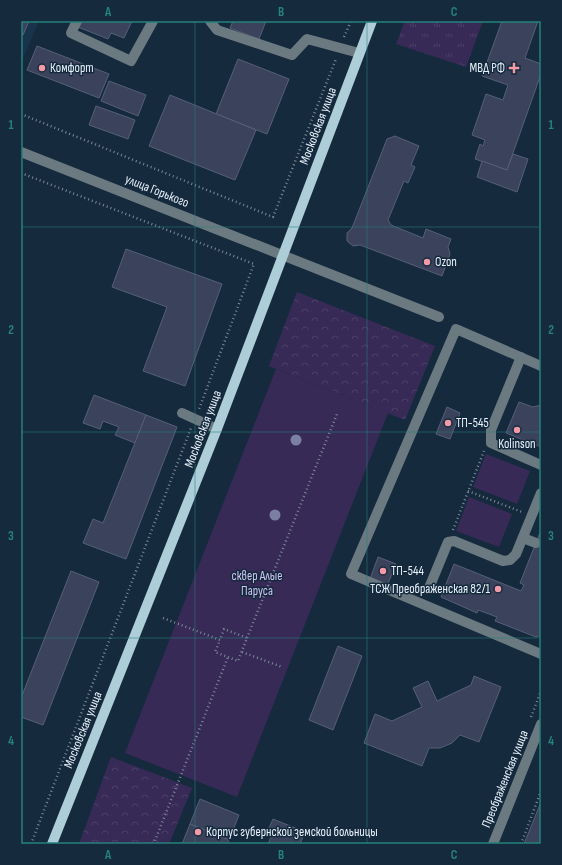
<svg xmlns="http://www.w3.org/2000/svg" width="562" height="865" font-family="'Sofia Sans Condensed',sans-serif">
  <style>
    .built { fill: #18334b }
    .grass { fill: url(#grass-tufts) }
    .forest { fill: url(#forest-crowns) }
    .green { fill: #382a57 }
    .building { fill: #3b425b; stroke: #565f79 }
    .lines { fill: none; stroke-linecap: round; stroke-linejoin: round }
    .path { stroke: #7a8a98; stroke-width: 2.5; stroke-dasharray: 1 3; stroke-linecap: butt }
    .minor { stroke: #6b7a80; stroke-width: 10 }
    .major { stroke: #adcdd9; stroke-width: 10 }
    .tree { fill: #7b7fa2 }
    .grid { fill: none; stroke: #25827c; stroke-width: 1; stroke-opacity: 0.55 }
    .poi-dot { fill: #f39aa8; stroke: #152a3d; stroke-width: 1.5 }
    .labels { text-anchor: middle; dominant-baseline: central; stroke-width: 3; stroke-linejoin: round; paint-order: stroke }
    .poi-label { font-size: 13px; fill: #e8f2fc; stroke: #152a3d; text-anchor: start }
    .street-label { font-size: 13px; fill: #e8f2fc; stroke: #152a3d }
    .park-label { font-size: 13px; fill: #cfc4f4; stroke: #152a3d }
    .neatline { fill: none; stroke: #25827c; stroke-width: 1.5 }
    .grid-label { font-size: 13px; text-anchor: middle; font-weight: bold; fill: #25827c }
  </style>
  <defs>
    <pattern id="grass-tufts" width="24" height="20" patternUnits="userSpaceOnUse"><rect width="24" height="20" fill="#382a57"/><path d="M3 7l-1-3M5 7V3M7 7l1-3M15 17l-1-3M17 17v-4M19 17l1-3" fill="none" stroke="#4b3f68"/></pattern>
    <pattern id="forest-crowns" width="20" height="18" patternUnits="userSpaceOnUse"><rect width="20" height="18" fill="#382a57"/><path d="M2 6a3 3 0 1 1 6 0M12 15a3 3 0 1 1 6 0" fill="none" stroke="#4b3f68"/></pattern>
  </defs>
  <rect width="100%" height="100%" fill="#152a3d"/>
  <!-- built -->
  <path class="built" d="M21,21H39L21,63Z"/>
  <!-- grass -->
  <path class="grass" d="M405,21H483L466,67L396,44Z"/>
  <!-- forest -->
  <g class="forest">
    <path d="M297,292L435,346L405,420L269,366Z"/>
    <path d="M111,757L192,788L169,844H79Z"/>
  </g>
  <!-- green -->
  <g class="green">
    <path d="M276,369L388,413L237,797L125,753Z"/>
    <path d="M486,454L530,471L517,504L473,487Z"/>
    <path d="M469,497L512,514L499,547L456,531Z"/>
  </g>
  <!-- building -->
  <g class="building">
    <path d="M21,21H29L23,35L21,34Z"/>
    <path d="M80,21H132L124,38L111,33L108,39L78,27Z"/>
    <path d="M233,21H266L259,39L230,28Z"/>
    <path d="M502,21H538L525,58L541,64V74L507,170L475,159L480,144L483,146L485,140L472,135L486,94L503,100L508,85L482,76Z"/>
    <path d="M37,46L109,74L99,98L27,70Z"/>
    <path d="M238,59L289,79L267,134L216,114Z"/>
    <path d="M109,81L146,95L138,116L101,101Z"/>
    <path d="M170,95L256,130L235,180L149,146Z"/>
    <path d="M96,106L135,120L128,139L89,125Z"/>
    <path d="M395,136L419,146L411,165L415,167L408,183L404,181L388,220L391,225L423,238L426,229L451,239L448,247L450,254L442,276L360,245L353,246L347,241V233L352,228L387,139Z"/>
    <path d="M513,154L528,159L517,192L477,177L482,161L507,170Z"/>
    <path d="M126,249L222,284L185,386L143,371L167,307L112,287Z"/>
    <path d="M94,395L146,415L135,443L115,435L119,427L103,421L100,429L83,423Z"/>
    <path d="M519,402L533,407L541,405V447L506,433Z"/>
    <path d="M447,407L460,413L450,439L436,434Z"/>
    <path d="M146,415L177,427L126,559L83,543L93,519L103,523Z"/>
    <path d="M541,530V634L539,636L536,637L495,621L497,617L478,610L477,613L441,597L454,564L521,591L524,585L520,583Z"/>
    <path d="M378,557L396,564L387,586L370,579Z"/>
    <path d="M71,571L99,582L43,725L21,717V698Z"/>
    <path d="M338,646L362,656L333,730L309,720Z"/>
    <path d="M474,676L501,687L479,742L460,735L452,743L440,748H429L422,766L364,743L375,714L392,721L422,707L413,688L428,681L437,701L471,685Z"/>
    <path d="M200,799L239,815L229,840L190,824Z"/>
    <path d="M541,802V844H524Z"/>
    <path d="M273,819L305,832L300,844H268L274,830L269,828Z"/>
    <path d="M190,824L229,840L227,844H182Z"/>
  </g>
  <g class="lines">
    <!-- path -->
    <g class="path">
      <path d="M344,37L351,21"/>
      <path d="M21,114L273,217L336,59"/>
      <path d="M21,173L254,264L199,409"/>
      <path d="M468,491L522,512"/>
      <path d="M453,530L484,451"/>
      <path d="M163,618L220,640L215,652L238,661L247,638L224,629L220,640"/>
      <path d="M247,638L337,414"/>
      <path d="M242,652L282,667"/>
      <path d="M531,717L541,691"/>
      <path d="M31,844L191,428"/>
      <path d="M152,844L156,838L228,657"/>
      <path d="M521,844L541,791"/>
    </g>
    <!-- minor -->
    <g class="minor">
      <path d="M77,21L71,33L131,61L153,21"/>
      <path d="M210,21L217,30L292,55L307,39L359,53"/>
      <path d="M21,152L439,317"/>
      <path d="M521,357L491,430V443L541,465"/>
      <path d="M541,366L456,329L351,574L541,654"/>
      <path d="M182,413L217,429"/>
      <path d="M523,538L536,543"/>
      <path d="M429,588L448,542L454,541L503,561L510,560L516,554L541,493"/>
      <path d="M493,844L541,724"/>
    </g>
    <!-- major -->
    <path class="major" d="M52,844L217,429L372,21"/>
  </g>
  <!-- trees -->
  <g class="tree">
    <circle cx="296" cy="440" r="5.5"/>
    <circle cx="275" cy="515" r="5.5"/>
  </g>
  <!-- grid -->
  <path class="grid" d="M195,21V844M367,21V844M21,227H541M21,432H541M21,638H541"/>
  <!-- markers -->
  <g class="poi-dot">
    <circle cx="42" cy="68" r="4"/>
    <path d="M512 62h4v4h4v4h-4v4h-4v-4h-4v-4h4z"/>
    <circle cx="427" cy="262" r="4"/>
    <circle cx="448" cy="423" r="4"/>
    <circle cx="517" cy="430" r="4"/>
    <circle cx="383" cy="571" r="4"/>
    <circle cx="498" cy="589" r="4"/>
    <circle cx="198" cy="832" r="4"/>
  </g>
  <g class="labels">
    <!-- poi labels -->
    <g class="poi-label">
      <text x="50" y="68">Комфорт</text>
      <text x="505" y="68" text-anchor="end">МВД РФ</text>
      <text x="435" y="262">Ozon</text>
      <text x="456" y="423">ТП-545</text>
      <text x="517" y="444" text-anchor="middle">Kolinson</text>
      <text x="391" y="571">ТП-544</text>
      <text x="490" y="589" text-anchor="end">ТСЖ Преображенская 82/1</text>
      <text x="206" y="832">Корпус губернской земской больницы</text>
    </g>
    <!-- street labels -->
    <g class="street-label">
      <text transform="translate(318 126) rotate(-69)">Московская улица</text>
      <text transform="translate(157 191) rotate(22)">улица Горького</text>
      <text transform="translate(203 429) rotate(-69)">Московская улица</text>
      <text transform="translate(83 730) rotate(-68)">Московская улица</text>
      <text transform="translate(505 779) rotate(-68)">Преображенская улица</text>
    </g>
    <!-- park labels -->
    <g class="park-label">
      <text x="257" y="576">сквер Алые<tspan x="257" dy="15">Паруса</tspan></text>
    </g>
  </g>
  <!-- border -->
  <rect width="562" height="865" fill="none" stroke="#152a3d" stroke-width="44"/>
  <rect x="22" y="22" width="518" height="821" class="neatline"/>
  <g class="grid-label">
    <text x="108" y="16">A</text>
    <text x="281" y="16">B</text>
    <text x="454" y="16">C</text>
    <text x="11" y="129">1</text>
    <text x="551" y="129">1</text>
    <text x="11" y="334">2</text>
    <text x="551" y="334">2</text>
    <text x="11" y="540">3</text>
    <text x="551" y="540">3</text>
    <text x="11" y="745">4</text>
    <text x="551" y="745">4</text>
    <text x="108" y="859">A</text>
    <text x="281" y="859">B</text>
    <text x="454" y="859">C</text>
  </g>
</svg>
